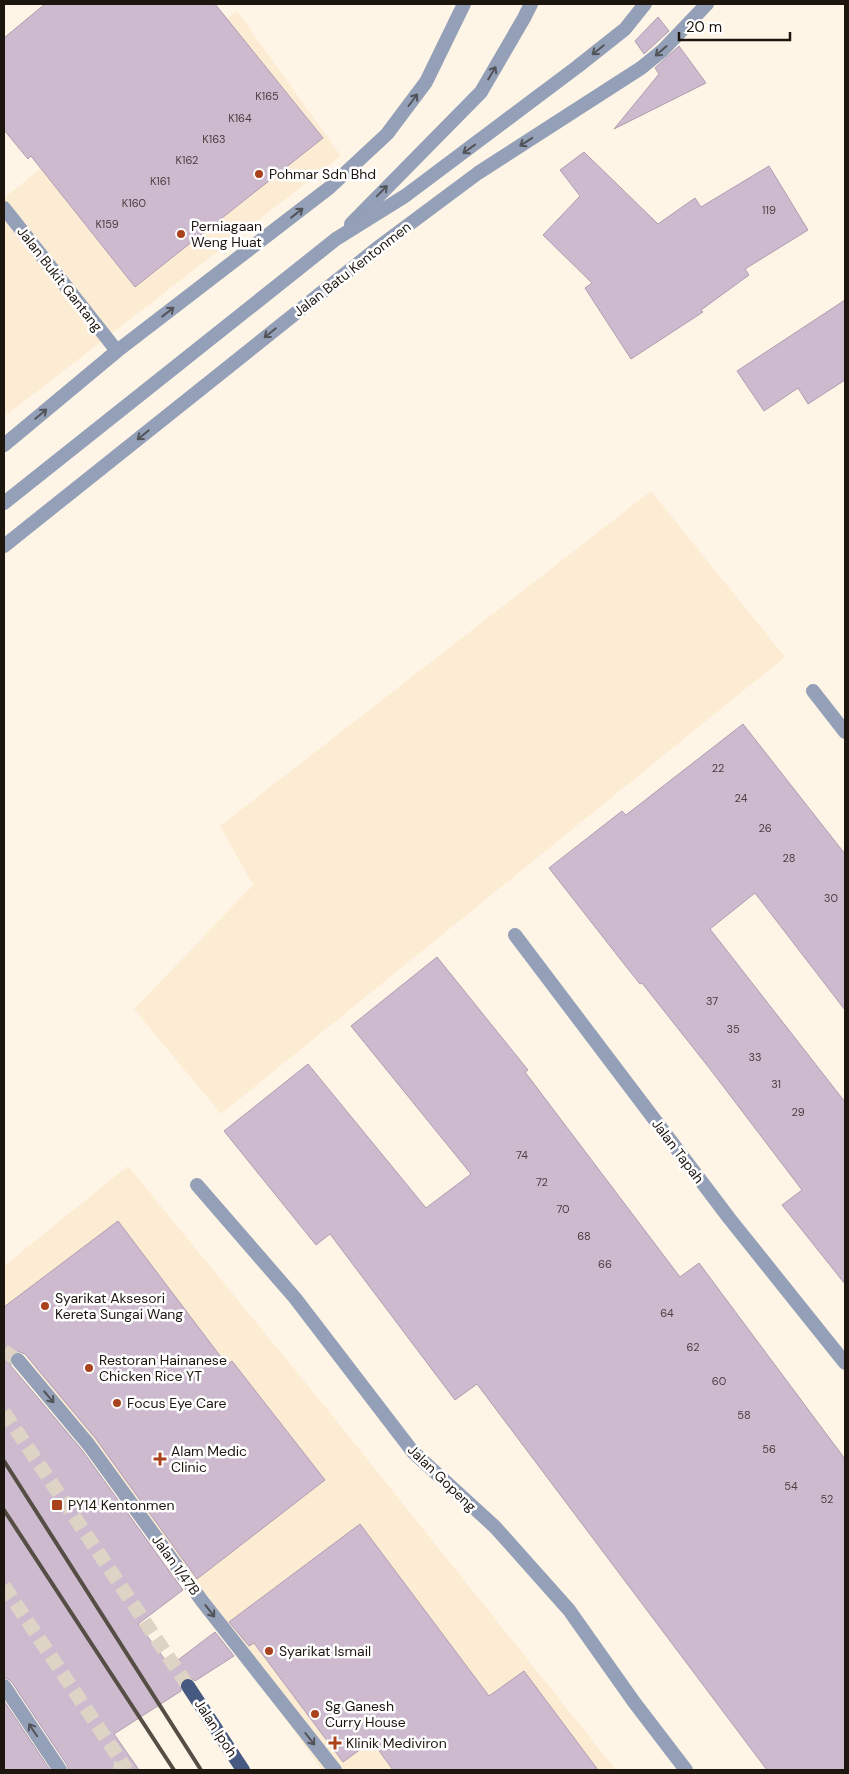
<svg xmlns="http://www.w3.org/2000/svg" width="849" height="1774" font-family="'DM Sans',sans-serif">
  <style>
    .built { fill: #fdecd4 }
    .building { fill: #cdbacf; stroke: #af9db1 }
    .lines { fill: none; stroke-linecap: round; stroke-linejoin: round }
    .minor-tunnel { stroke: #ddd4c6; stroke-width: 14; stroke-dasharray: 14 7; stroke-linecap: butt }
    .primary-tunnel { stroke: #ddd4c6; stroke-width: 14; stroke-dasharray: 14 7; stroke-linecap: butt }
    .minor { stroke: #94a0b8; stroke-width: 14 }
    .primary { stroke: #465981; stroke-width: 14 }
    .rail { stroke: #554e44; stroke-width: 4 }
    .oneway { stroke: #52545a }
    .poi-dot { fill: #a9421d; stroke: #fff; stroke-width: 2 }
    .labels { text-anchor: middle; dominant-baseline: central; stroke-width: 5; stroke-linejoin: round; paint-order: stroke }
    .number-label { font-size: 11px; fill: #483f3e }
    .poi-label { font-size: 14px; fill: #1c160e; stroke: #fff; text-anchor: start }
    .street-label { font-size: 14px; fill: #1c160e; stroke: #fff }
  </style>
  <rect width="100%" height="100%" fill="#fff5e6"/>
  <!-- built -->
  <g class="built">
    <path d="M237,11L341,156L4,417V198Z"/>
    <path d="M651,491L785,657L221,1114L134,1009L253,885L220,826Z"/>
    <path d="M128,1166L327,1409L616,1770H322L4,1325V1266Z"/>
  </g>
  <!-- building -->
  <g class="building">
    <path d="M45,4H215L323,138L135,287L31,156L28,159L4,130V38Z"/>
    <path d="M658,17L669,31L644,54L635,41Z"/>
    <path d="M679,46L706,83L614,129L659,74L655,68Z"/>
    <path d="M584,152L658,224L695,198L701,207L769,166L808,230L745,269L749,275L701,310L703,312L631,359L585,288L592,283L543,235L580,196L560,170Z"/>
    <path d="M845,300V380L808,404L798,388L764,411L737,371Z"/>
    <path d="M743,724L845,854V1010L755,893L710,929L845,1102V1284L782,1205L802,1190L710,1069L642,983L640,984L617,955L549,868L622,811L626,815Z"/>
    <path d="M437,957L528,1070L525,1072L680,1277L699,1263L845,1459V1770H767L477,1384L455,1400L330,1234L316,1245L224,1131L308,1064L426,1208L471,1174L351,1026Z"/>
    <path d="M118,1221L227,1365L232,1361L325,1480L197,1579L96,1439L25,1354L17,1351L12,1354L9,1361L11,1366L82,1450L183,1590L138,1624L170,1666L215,1632L234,1656L195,1681L191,1678H184L180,1683L181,1691L114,1734L139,1770H69L67,1765L11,1681L4,1677V1307Z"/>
    <path d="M360,1524L489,1696L524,1671L598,1770H393L372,1741L343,1762L254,1643L249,1646L229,1622Z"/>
    <path d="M4,1701L50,1770H4Z"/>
  </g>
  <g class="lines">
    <!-- minor-tunnel -->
    <g class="minor-tunnel">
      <path d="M4,1351L18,1360"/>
      <path d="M120,1770L121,1762"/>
    </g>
    <!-- primary-tunnel -->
    <g class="primary-tunnel">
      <path d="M4,1412L188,1686"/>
      <path d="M4,1586L127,1770"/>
    </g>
    <!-- minor -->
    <g class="minor">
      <path d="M4,208L117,351"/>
      <path d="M351,224L481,92L524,18L531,4"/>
      <path d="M4,445L117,351L329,188L387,134L426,82L464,4"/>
      <path d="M4,503L336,239L405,196L577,67L625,29L645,4"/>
      <path d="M4,546L380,246L478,173L641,68L662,51L707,4"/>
      <path d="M813,691L845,732"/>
      <path d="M515,935L729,1218L845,1363"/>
      <path d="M197,1185L295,1298L413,1452L495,1527L569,1610L634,1702L686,1770"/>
      <path d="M18,1360L89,1445L202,1601L335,1770"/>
      <path d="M4,1686L60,1770"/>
    </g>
    <!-- primary -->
    <path class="primary" d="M188,1686L243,1770"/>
    <!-- rail -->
    <g class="rail">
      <path d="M4,1461L201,1770"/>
      <path d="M4,1510L174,1770"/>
    </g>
  </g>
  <!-- one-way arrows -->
  <defs><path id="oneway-shaft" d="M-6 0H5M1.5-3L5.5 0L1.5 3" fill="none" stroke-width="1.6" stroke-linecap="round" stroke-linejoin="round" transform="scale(1.25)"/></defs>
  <g class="oneway">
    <use href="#oneway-shaft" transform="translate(598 50) rotate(141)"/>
    <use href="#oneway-shaft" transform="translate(661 51) rotate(139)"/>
    <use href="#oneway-shaft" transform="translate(492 73) rotate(-59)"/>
    <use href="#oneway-shaft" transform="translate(413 100) rotate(-53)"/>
    <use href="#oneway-shaft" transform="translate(526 142) rotate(147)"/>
    <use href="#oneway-shaft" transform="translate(469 149) rotate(144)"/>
    <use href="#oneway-shaft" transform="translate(382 191) rotate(-46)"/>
    <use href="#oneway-shaft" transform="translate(297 213) rotate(-38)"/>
    <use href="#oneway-shaft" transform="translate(168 312) rotate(-38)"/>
    <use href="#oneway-shaft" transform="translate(270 333) rotate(141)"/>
    <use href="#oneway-shaft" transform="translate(41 414) rotate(-40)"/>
    <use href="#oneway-shaft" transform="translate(143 435) rotate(141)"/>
    <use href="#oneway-shaft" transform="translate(49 1397) rotate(50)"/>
    <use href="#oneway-shaft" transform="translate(210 1611) rotate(52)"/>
    <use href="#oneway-shaft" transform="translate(33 1730) rotate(-124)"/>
    <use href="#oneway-shaft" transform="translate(310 1739) rotate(52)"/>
  </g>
  <!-- markers -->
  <g class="poi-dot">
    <circle cx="259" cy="174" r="5"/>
    <circle cx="181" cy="234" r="5"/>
    <circle cx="45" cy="1306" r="5"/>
    <circle cx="89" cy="1368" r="5"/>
    <circle cx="117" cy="1403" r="5"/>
    <path d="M157.5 1451.5h5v5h5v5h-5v5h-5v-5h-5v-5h5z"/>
    <rect x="51" y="1499" width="12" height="12" rx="2.5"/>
    <circle cx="269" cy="1651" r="5"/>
    <circle cx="315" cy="1714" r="5"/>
    <path d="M332.5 1735.5h5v5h5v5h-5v5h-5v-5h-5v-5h5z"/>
  </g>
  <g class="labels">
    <!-- number labels -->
    <g class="number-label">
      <text x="267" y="96">K165</text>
      <text x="240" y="118">K164</text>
      <text x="214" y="139">K163</text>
      <text x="187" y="160">K162</text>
      <text x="160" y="181">K161</text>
      <text x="134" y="203">K160</text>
      <text x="769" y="210">119</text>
      <text x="107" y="224">K159</text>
      <text x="718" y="768">22</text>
      <text x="741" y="798">24</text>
      <text x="765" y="828">26</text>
      <text x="789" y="858">28</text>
      <text x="831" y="898">30</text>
      <text x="712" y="1001">37</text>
      <text x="733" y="1029">35</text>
      <text x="755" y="1057">33</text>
      <text x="776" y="1084">31</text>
      <text x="798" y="1112">29</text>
      <text x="522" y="1155">74</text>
      <text x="542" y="1182">72</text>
      <text x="563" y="1209">70</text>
      <text x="584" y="1236">68</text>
      <text x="605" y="1264">66</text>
      <text x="667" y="1313">64</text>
      <text x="693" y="1347">62</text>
      <text x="719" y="1381">60</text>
      <text x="744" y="1415">58</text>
      <text x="769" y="1449">56</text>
      <text x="791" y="1486">54</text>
      <text x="827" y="1499">52</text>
    </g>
    <!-- poi labels -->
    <g class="poi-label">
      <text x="269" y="174">Pohmar Sdn Bhd</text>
      <text x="191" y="226">Perniagaan<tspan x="191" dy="16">Weng Huat</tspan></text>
      <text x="55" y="1298">Syarikat Aksesori<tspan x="55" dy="16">Kereta Sungai Wang</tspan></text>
      <text x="99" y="1360">Restoran Hainanese<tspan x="99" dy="16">Chicken Rice YT</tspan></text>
      <text x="127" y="1403">Focus Eye Care</text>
      <text x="171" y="1451">Alam Medic<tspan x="171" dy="16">Clinic</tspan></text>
      <text x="68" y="1505">PY14 Kentonmen</text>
      <text x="279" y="1651">Syarikat Ismail</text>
      <text x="325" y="1706">Sg Ganesh<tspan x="325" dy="16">Curry House</tspan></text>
      <text x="346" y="1743">Klinik Mediviron</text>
    </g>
    <!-- street labels -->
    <g class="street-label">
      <text transform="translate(352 269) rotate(-38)">Jalan Batu Kentonmen</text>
      <text transform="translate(60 279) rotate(52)">Jalan Bukit Gantang</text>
      <text transform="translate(678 1151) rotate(53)">Jalan Tapah</text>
      <text transform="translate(442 1478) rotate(44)">Jalan Gopeng</text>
      <text transform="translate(176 1565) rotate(54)">Jalan 1/47B</text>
      <text transform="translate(216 1728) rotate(57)">Jalan Ipoh</text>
    </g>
  </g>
  <!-- border -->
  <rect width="849" height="1774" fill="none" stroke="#1c160e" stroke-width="10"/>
  <!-- scale -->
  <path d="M679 32v8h111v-8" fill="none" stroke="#1c160e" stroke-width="2.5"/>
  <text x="686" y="32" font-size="15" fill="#1c160e" stroke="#ffffff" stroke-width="4" paint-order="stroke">20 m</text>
</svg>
